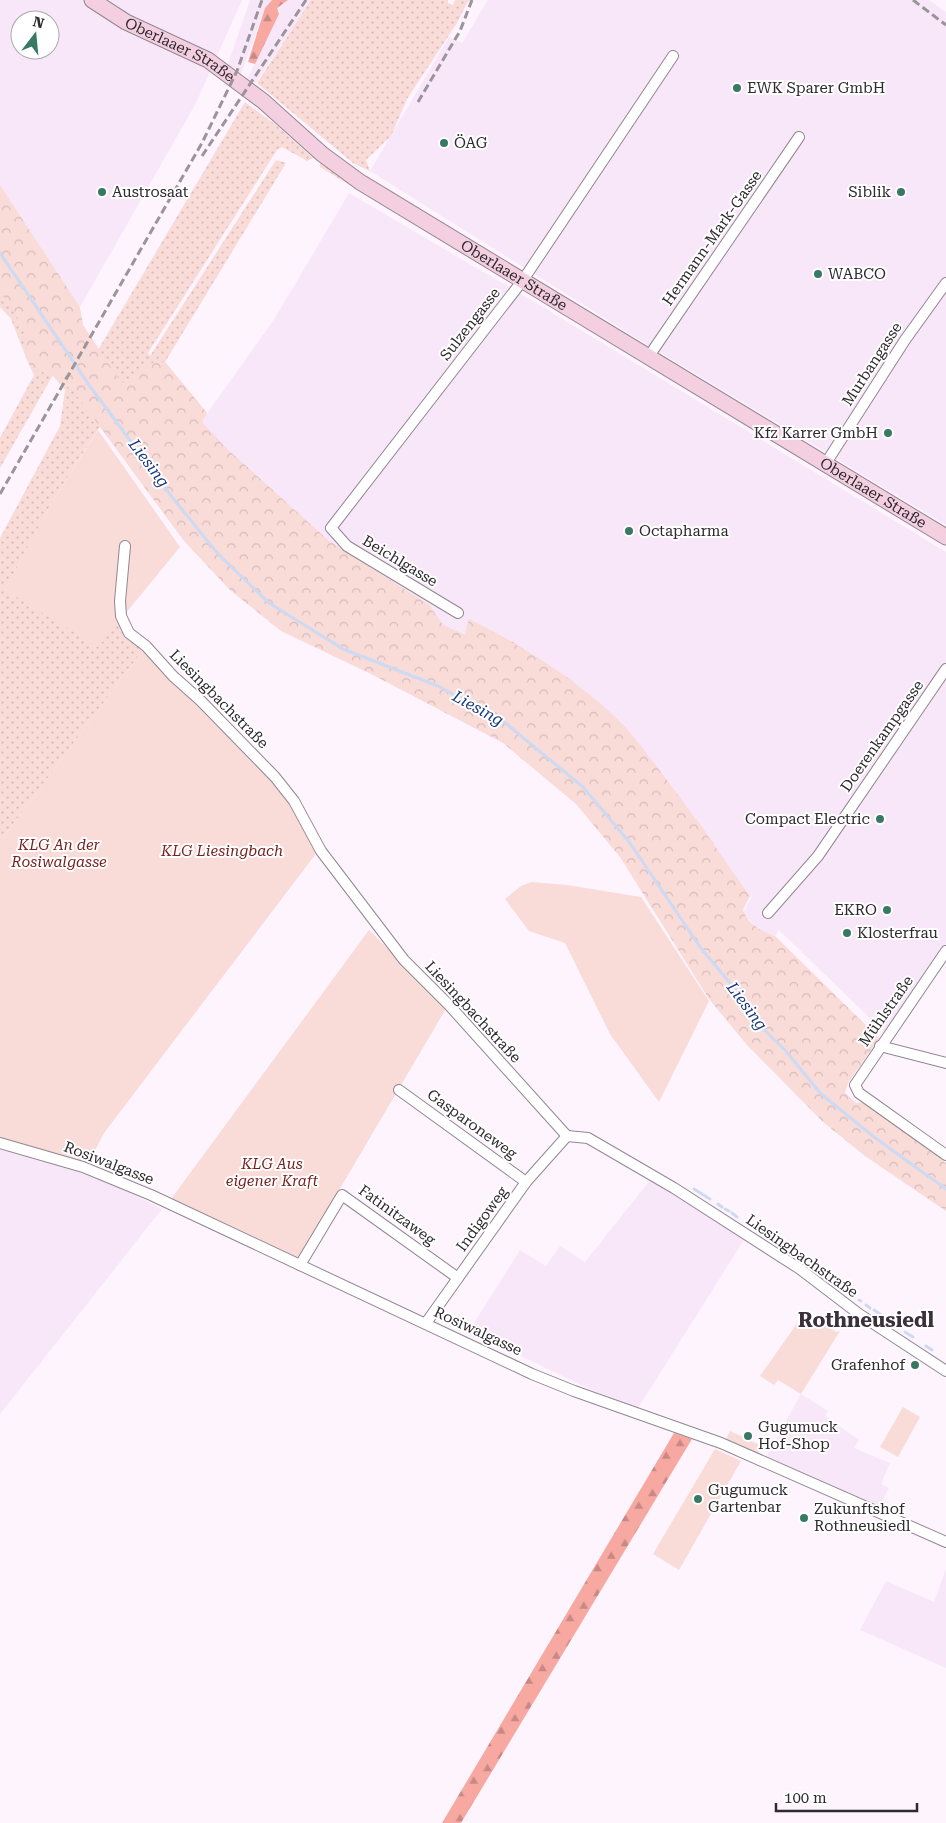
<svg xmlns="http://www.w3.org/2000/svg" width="946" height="1823" font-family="'Roboto Serif',serif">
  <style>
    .built { fill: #f8e7f9; fill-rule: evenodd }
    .grass { fill: url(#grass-dots) }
    .forest { fill: url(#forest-firs) }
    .park { fill: url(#park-crowns) }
    .garden { fill: #f9dbd8 }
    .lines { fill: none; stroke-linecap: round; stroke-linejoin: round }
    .stream { stroke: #ccdaf3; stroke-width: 3 }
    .street-casing { stroke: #918792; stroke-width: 12 }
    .secondary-casing { stroke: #918792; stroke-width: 17 }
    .street { stroke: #fff; stroke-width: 10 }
    .secondary { stroke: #f4cfe0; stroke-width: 15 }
    .rail { stroke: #9b949b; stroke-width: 3; stroke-dasharray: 8 4; stroke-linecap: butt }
    .poi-dot { fill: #397865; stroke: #fff; stroke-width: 2 }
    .labels { text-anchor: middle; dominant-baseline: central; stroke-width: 4; stroke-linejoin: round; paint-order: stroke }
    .street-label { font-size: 15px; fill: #2e2a2e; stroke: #fff }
    .poi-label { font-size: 15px; fill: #2e2a2e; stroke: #fff; text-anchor: start }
    .park-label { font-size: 15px; font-style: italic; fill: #771e1e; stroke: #fff }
    .water-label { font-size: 16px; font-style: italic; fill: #1a3b80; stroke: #fff }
    .district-label { font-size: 20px; font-weight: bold; fill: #3a313a; stroke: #fff }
  </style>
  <defs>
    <pattern id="grass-dots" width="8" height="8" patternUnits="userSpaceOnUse" patternTransform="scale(1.25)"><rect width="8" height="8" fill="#f9dbd8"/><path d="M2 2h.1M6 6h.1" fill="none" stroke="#d6bcba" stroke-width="1.8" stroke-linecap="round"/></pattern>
    <pattern id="forest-firs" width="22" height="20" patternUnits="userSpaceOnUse" patternTransform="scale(1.25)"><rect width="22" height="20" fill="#f6a8a1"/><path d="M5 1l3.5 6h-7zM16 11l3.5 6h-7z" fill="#c88984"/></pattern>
    <pattern id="park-crowns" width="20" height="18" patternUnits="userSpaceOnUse" patternTransform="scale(1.25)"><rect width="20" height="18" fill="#f9dbd8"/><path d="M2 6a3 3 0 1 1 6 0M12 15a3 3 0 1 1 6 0" fill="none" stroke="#d6bcba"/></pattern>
  </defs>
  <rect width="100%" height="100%" fill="#fef4fe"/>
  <!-- built -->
  <g class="built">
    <path d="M0,0H242L196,103L80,307L0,185ZM20,20H50V50H20Z"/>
    <path d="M250,0H272L265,8L241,74L228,64Z"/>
    <path d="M288,0H311L255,84L247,79L279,14L277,8Z"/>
    <path d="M488,0H929L946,12V525L638,339L370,171L449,37L462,43Z"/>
    <path d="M349,193L538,304L946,552V944L884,1032L779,930L775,936L761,932L743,913L751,898L725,861L469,620L465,635L443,625L429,605L329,541L225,447L201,422L275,318Z"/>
    <path d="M0,1149L56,1164L118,1187L162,1209L0,1414Z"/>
    <path d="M651,1179L744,1240L638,1408L589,1389L469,1331L520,1250L546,1266L560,1246L585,1262Z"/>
    <path d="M801,1394L828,1411L825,1416L859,1440L854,1448L890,1463L881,1484L889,1488L879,1507L766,1457Z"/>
    <path d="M946,1569V1668L860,1630L886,1581L934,1602Z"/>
  </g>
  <!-- grass -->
  <g class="grass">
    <path d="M311,0H448V3L453,5L455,0H471L467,3L457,23L407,99L391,136L366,160L370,171L353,163L257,83Z"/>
    <path d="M245,102L276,125L313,158L307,161L282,147L277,150L148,353L150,356L276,160L286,163L165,362L207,413L201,422L225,447L329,541L429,605L443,625L465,635L469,619L513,642L573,681L560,684L548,670L540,668L537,672L539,691L607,774L622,788L630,789C645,821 666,836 695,854L703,842L696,818L725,861H717L713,871L721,885L715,892L745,935L755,932L760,942L764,933L778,939L773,954L824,1010L840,1009L850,1026L856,1015L873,1047L821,1074L788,1032L765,1015L762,996L753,995L738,963L723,947L700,934L651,861L643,825L623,802L610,808V789L596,791L586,783L589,774L569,752L558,759L519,719L505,701L480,685L463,689L421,672L377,644L258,578L216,539L184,505L87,377L66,326L0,232V195L60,284L74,312L98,350Z"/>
    <path d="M320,162L358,187L356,189L320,167Z"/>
    <path d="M362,174L369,177L457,231L447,230L368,180Z"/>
    <path d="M0,264L32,333L27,360L11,319L0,307Z"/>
    <path d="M48,370L53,375L0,468V438L34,375Z"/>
    <path d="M69,385L100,426L51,504L5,590L121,616L146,646L0,842V538L60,426L65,390Z"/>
  </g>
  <!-- forest -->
  <g class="forest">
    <path d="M272,0H288L277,8L279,14L255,64L248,62L265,8Z"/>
    <path d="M674,1433L692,1439L461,1823H442Z"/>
  </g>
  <!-- park -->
  <path class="park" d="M0,185L80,307L83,325L119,379L125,384L131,382L149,363L165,362L207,413L202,422L225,447L329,541L429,605L443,625L465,635L469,619C520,646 570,675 612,714C632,732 647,754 663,775C694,815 721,856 750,896L743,910C747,924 763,932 775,936L879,1038L848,1083L845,1093L856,1103L864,1102L946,1163V1211L865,1156L823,1122L747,1045L709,999L620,857L576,804L503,743L371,674L281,631L230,590L184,541L69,385L65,390L48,370L34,375L27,360L26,331L0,291Z"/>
  <!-- garden -->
  <g class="garden">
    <path d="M98,430L180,547L98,647L5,590L51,504Z"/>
    <path d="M143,650L249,754L286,797L318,851L104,1133L93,1154L90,1166L0,1137V842Z"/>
    <path d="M531,882L567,885L641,897L709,1001L659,1102L610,1034L565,943L529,931L505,899L521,886Z"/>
    <path d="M369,930L447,1007L299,1258L171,1199Z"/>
    <path d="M805,1312L821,1323L824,1320L823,1323L836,1332L840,1331L801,1394L778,1380L774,1385L760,1376Z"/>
    <path d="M903,1407L920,1417L898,1457L880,1447Z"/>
    <path d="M730,1431L762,1446L758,1453L726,1439Z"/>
    <path d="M715,1449L741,1461L679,1570L653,1554Z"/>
  </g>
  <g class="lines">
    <!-- stream -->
    <g class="stream">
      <path d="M0,253L89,385L172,497L218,554L269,603L343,649L438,686L504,722L583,787L630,843L700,947L739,994L757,1023L785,1050L821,1094L874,1137L946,1189"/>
      <path d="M694,1189L710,1199"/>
      <path d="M718,1204L722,1207"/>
      <path d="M725,1209L729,1211"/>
      <path d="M732,1213L737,1217"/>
      <path d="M746,1222L758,1231"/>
      <path d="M765,1235L785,1247"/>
      <path d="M797,1255L836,1282"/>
      <path d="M859,1300L861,1301"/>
      <path d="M866,1305L870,1308"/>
      <path d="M874,1310L899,1327"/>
      <path d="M905,1332L913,1337"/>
      <path d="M926,1346L932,1350"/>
    </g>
    <!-- street casing -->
    <g class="street-casing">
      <g id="street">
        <path d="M649,356L799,137"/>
        <path d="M826,463L905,340L946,283"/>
        <path d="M125,546L120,601L121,616L129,633L146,646L173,676L201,701L275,777L294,801L321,851L404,960L449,1005L567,1136"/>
        <path d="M458,613L347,546L331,528L523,280L673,56"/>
        <path d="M768,913L818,856L946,669"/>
        <path d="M946,951L855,1085L859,1093L946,1155"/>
        <path d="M880,1046L946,1063"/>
        <path d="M399,1090L526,1182"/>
        <path d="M567,1136L588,1138L674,1188L800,1269L859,1314L946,1371"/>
        <path d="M0,1143L83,1167L151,1195L532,1374L574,1391L721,1443L946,1542"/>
        <path d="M300,1265L342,1195L458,1278"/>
        <path d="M426,1323L526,1182L567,1136"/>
      </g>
    </g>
    <!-- secondary casing -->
    <g class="secondary-casing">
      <g id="secondary">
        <path id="s1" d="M92,0L126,22L208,60L263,101L322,154L360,182L946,537"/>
      </g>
    </g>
    <!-- street -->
    <use href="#street" class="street"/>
    <!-- secondary -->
    <use href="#secondary" class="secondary"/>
    <!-- rail -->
    <g class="rail">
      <path d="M913,0L946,25"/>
      <path d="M418,102L460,31L472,0"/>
      <path d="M202,156L306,0"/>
      <path d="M0,494L202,143L237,71L262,0"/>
    </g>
  </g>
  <!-- markers -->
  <g class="poi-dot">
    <circle cx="737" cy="88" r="5"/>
    <circle cx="444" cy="143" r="5"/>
    <circle cx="102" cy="192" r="5"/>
    <circle cx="901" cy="192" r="5"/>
    <circle cx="818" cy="274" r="5"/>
    <circle cx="888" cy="433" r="5"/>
    <circle cx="629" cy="531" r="5"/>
    <circle cx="880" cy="819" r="5"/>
    <circle cx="887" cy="910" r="5"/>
    <circle cx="847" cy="933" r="5"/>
    <circle cx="915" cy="1365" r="5"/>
    <circle cx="748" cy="1436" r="5"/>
    <circle cx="698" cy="1499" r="5"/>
    <circle cx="804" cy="1518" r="5"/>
  </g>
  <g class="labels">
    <!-- street labels -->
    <g class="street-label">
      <text stroke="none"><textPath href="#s1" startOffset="101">Oberlaaer Straße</textPath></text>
      <text transform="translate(712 238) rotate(-55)">Hermann-Mark-Gasse</text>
      <text stroke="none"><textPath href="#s1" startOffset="506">Oberlaaer Straße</textPath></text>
      <text transform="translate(470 324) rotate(-52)">Sulzengasse</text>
      <text transform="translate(872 364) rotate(-57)">Murbangasse</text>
      <text stroke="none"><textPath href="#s1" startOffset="926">Oberlaaer Straße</textPath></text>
      <text transform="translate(400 561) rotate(31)">Beichlgasse</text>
      <text transform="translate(219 699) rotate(45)">Liesingbachstraße</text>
      <text transform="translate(882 736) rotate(-55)">Doerenkampgasse</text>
      <text transform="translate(886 1011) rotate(-55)">Mühlstraße</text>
      <text transform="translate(473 1012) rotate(47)">Liesingbachstraße</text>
      <text transform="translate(472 1124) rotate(36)">Gasparoneweg</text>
      <text transform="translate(109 1163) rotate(21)">Rosiwalgasse</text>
      <text transform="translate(397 1215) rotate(36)">Fatinitzaweg</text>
      <text transform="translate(482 1219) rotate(-54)">Indigoweg</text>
      <text transform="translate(802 1256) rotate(35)">Liesingbachstraße</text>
      <text transform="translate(478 1331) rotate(25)">Rosiwalgasse</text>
    </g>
    <!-- poi labels -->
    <g class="poi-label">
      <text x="747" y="88">EWK Sparer GmbH</text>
      <text x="454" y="143">ÖAG</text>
      <text x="112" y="192">Austrosaat</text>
      <text x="891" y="192" text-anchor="end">Siblik</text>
      <text x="828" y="274">WABCO</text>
      <text x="878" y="433" text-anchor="end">Kfz Karrer GmbH</text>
      <text x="639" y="531">Octapharma</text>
      <text x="870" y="819" text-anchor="end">Compact Electric</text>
      <text x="877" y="910" text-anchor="end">EKRO</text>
      <text x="857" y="933">Klosterfrau</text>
      <text x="905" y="1365" text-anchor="end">Grafenhof</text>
      <text x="758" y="1427">Gugumuck<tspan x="758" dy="17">Hof-Shop</tspan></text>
      <text x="708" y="1490">Gugumuck<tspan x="708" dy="17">Gartenbar</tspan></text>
      <text x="814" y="1509">Zukunftshof<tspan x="814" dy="17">Rothneusiedl</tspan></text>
    </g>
    <!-- park labels -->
    <g class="park-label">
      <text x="59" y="845">KLG An der<tspan x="59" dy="17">Rosiwalgasse</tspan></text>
      <text x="222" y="851">KLG Liesingbach</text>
      <text x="272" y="1164">KLG Aus<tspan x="272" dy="17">eigener Kraft</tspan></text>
    </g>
    <!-- water labels -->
    <g class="water-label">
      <text transform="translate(149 463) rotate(53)">Liesing</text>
      <text transform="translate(478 708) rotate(29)">Liesing</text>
      <text transform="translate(747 1006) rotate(53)">Liesing</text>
    </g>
    <!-- district labels -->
    <g class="district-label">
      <text x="866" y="1320">Rothneusiedl</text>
    </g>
  </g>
  <!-- north arrow -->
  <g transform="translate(35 35) rotate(16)"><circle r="24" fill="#ffffff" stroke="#abaaab"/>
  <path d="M0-4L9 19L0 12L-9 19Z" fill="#397865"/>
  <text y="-8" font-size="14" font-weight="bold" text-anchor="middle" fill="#2e2a2e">N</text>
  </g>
  <!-- scale -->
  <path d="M776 1803v8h141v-8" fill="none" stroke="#2e2a2e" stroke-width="2.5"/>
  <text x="784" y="1803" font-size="15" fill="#2e2a2e" stroke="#ffffff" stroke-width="4" paint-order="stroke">100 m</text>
</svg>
